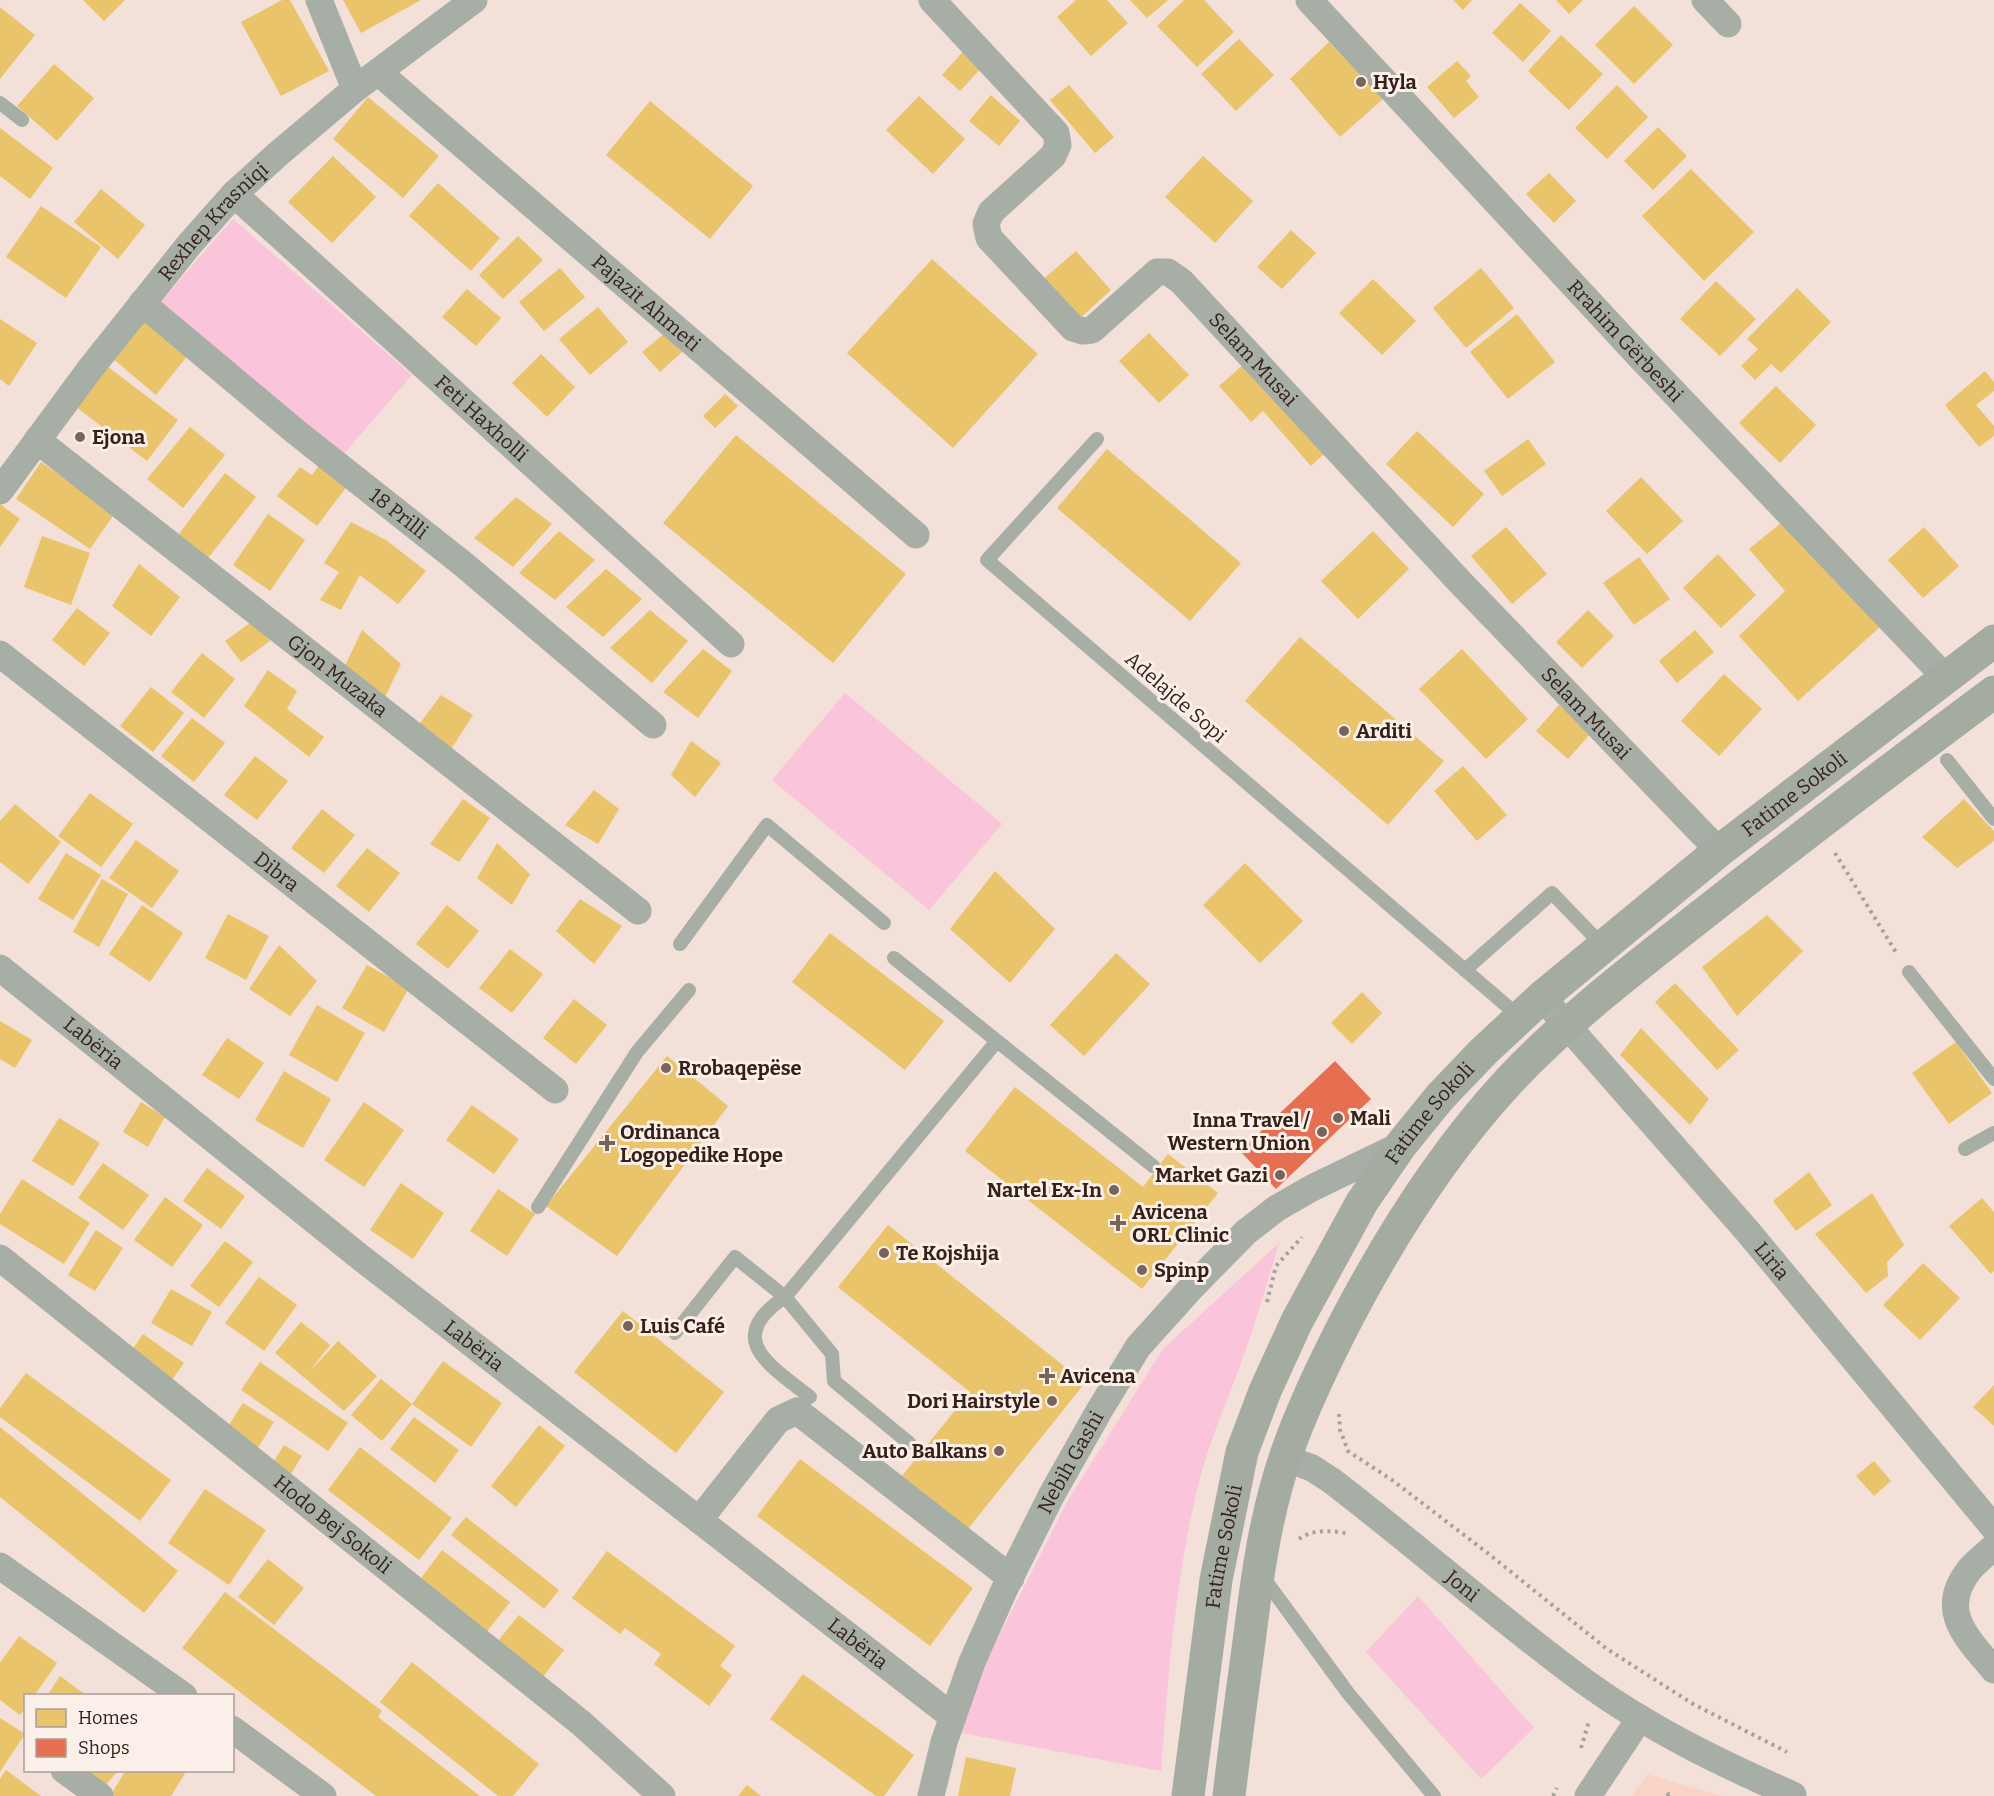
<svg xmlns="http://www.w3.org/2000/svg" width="1994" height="1796" font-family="Bitter,serif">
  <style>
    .built { fill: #f9d4c5 }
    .green { fill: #fac4da }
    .homes { fill: #e9c46a }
    .shops { fill: #e76f51 }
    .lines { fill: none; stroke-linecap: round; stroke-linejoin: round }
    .path { stroke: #a1a49d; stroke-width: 4; stroke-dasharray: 3 4.5; stroke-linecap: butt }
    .lane { stroke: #a6aea6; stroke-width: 14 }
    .street { stroke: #a6aea6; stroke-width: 27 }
    .secondary { stroke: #a4aca2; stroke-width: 33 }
    .poi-dot { fill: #78645b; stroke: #fbefea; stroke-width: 2 }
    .labels { text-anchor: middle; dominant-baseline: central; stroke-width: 6; stroke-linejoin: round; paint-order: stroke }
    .poi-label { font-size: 20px; font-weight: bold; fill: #362118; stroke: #fbefea; text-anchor: start }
    .street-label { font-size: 20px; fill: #362118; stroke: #fbefea }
  </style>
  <rect width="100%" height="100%" fill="#f3e0d8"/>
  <!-- built -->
  <path class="built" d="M1648,1774L1721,1796H1632Z"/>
  <!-- green -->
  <g class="green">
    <path d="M233,219L412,375L341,457L161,301Z"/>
    <path d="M845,693L1002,824L929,910L772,780Z"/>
    <path d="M1279,1243C1268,1279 1258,1316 1245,1352C1229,1398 1208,1442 1197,1490C1175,1582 1168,1677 1161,1771L951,1731L1067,1502L1163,1349Z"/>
    <path d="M1418,1596L1534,1728L1481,1779L1366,1652Z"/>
  </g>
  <!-- homes -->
  <g class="homes">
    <path d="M83,0H125L104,21Z"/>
    <path d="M282,0H290L329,71L281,96L241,22Z"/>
    <path d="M343,0H421L361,33Z"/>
    <path d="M1076,0H1107L1128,23L1091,56L1057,17Z"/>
    <path d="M1130,0H1168L1147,18Z"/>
    <path d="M1184,0H1204L1234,32L1197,67L1157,26Z"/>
    <path d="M1453,0H1472L1463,10Z"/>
    <path d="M1556,0H1583L1569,14Z"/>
    <path d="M1520,3L1551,31L1523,62L1492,33Z"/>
    <path d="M1634,6L1673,45L1634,84L1595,45Z"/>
    <path d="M0,7L35,35L0,79Z"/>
    <path d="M1561,35L1603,74L1569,110L1528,71Z"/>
    <path d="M1239,39L1274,75L1236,111L1201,74Z"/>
    <path d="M1329,42L1383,99L1340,137L1290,79Z"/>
    <path d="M968,46L986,63L960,91L942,75Z"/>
    <path d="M1457,61L1471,76L1466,81L1479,97L1454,118L1427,87Z"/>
    <path d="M54,64L94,98L57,141L17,106Z"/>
    <path d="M1069,85L1114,137L1095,153L1050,100Z"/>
    <path d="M1617,85L1648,117L1607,159L1575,128Z"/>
    <path d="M991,95L1020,121L999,146L969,121Z"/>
    <path d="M919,96L965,139L933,174L886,130Z"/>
    <path d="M368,97L439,156L403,198L333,139Z"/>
    <path d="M650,101L753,186L710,239L606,155Z"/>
    <path d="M1658,127L1687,156L1653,190L1624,161Z"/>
    <path d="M0,128L53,168L30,199L0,176Z"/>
    <path d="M333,156L376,197L332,243L288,202Z"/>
    <path d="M1203,156L1253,201L1215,243L1165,197Z"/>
    <path d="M1691,169L1754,232L1704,281L1642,216Z"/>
    <path d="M1549,173L1576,201L1554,223L1526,194Z"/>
    <path d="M438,183L500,238L471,271L409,216Z"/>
    <path d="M101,189L145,225L118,259L74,222Z"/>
    <path d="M41,206L101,247L66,298L6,257Z"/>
    <path d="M1291,230L1316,253L1282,289L1257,267Z"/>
    <path d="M518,236L543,260L503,299L479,275Z"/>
    <path d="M1076,251L1111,290L1077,321L1041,281Z"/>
    <path d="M932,259L1038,354L953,448L847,353Z"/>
    <path d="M560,268L585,297L544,331L519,302Z"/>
    <path d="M1481,268L1514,308L1466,348L1433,308Z"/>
    <path d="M1373,279L1416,321L1382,355L1339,313Z"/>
    <path d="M1716,281L1756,319L1720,356L1680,319Z"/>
    <path d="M1797,288L1831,322L1781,373L1771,364L1755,380L1741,366L1758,349L1747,339Z"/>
    <path d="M467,289L501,318L476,346L442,317Z"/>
    <path d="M598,307L628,342L590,375L559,339Z"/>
    <path d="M1517,314L1555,362L1508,399L1470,352Z"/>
    <path d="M0,319L37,343L9,386L0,379Z"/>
    <path d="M145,319L188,355L156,395L112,358Z"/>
    <path d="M665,333L682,352L660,372L642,352Z"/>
    <path d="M1149,333L1189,375L1159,403L1119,361Z"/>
    <path d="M541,354L575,387L547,417L512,383Z"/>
    <path d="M103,363L178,420L147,461L72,404Z"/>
    <path d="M1245,363L1325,453L1311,466L1263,411L1251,422L1219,386Z"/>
    <path d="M1985,371L1994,382V391L1976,405L1994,426V436L1979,447L1945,405Z"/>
    <path d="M1776,386L1816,425L1780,463L1739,423Z"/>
    <path d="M725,394L738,406L715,428L703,416Z"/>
    <path d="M190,427L225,455L183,508L147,479Z"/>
    <path d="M1417,431L1484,494L1453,527L1386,464Z"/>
    <path d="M736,435L906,574L833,663L663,523Z"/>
    <path d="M1528,439L1546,464L1502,496L1484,471Z"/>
    <path d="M1107,449L1241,563L1190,621L1057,508Z"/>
    <path d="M323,460L351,481L317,526L277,496L300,467L312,475Z"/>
    <path d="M41,462L115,513L90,549L16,499Z"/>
    <path d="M225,473L256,497L208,558L178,535Z"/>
    <path d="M1641,477L1683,521L1647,554L1606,511Z"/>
    <path d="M516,497L552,524L513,567L474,538Z"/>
    <path d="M0,504L20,519L0,547Z"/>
    <path d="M268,514L305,540L270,591L233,565Z"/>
    <path d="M351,522L386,540L426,571L398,604L360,575L341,610L320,600L339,572L324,563Z"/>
    <path d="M1781,523L1880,627L1798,701L1739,636L1785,591L1749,549Z"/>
    <path d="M1506,527L1547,574L1512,604L1471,556Z"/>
    <path d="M1924,527L1959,566L1923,598L1888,560Z"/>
    <path d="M559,531L595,560L555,600L519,573Z"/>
    <path d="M1373,531L1409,569L1358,619L1321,581Z"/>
    <path d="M42,536L90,553L71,605L24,587Z"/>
    <path d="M1718,554L1756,595L1721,628L1683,588Z"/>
    <path d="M1639,557L1670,599L1634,625L1603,583Z"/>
    <path d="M139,564L180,597L151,636L112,606Z"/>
    <path d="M606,569L642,599L603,637L566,607Z"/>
    <path d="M77,608L110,633L84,666L52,640Z"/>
    <path d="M650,610L688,641L652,683L610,648Z"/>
    <path d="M1588,610L1614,636L1582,668L1556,642Z"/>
    <path d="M254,620L270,641L241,662L225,641Z"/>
    <path d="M362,630L401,664L384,699L344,668Z"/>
    <path d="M1695,630L1714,652L1677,683L1659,661Z"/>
    <path d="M1300,637L1444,761L1388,825L1245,701Z"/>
    <path d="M703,649L732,671L698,718L663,692Z"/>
    <path d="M1462,649L1528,719L1486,759L1419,689Z"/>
    <path d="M202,653L235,679L204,718L171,692Z"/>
    <path d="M268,670L297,691L287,709L324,737L309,757L244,706Z"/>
    <path d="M1724,674L1762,709L1719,756L1681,721Z"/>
    <path d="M151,687L184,713L153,752L120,726Z"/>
    <path d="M441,695L473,715L450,751L418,726Z"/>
    <path d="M1559,705L1591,733L1568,759L1536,731Z"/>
    <path d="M192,718L225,743L194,782L161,756Z"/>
    <path d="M691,741L721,763L695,797L671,775Z"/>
    <path d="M255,756L288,781L257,820L224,795Z"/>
    <path d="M1463,766L1507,815L1477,841L1434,791Z"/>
    <path d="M594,790L619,809L598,844L565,825Z"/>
    <path d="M90,793L133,824L101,867L58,836Z"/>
    <path d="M463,799L490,818L459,862L430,844Z"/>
    <path d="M1964,799L1994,831V841L1957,868L1922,837Z"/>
    <path d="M15,804L61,842L28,884L0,862V821Z"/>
    <path d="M322,809L355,835L324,873L291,848Z"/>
    <path d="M136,840L179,871L152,908L109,878Z"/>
    <path d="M497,843L530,874L512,905L477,878Z"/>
    <path d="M367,848L400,873L369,912L336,886Z"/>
    <path d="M66,853L101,875L73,920L38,899Z"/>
    <path d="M1245,863L1303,921L1260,963L1203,905Z"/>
    <path d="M995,871L1055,929L1010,983L950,929Z"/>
    <path d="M102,879L128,894L99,947L73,932Z"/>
    <path d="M580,899L622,926L594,964L556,931Z"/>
    <path d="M142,905L183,933L150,982L109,954Z"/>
    <path d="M447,905L479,931L448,969L416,944Z"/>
    <path d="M228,914L269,936L246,980L205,958Z"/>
    <path d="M1767,915L1803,951L1737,1016L1702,967Z"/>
    <path d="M830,933L944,1021L905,1070L792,982Z"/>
    <path d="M279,945L317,981L290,1016L249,989Z"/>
    <path d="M510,949L543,974L512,1013L479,988Z"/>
    <path d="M1116,953L1150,984L1084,1056L1050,1025Z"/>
    <path d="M367,965L409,988L384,1032L342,1008Z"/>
    <path d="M1675,983L1739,1050L1717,1070L1655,1002Z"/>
    <path d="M1362,992L1382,1013L1352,1044L1331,1023Z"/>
    <path d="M574,999L607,1025L576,1064L543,1038Z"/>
    <path d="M317,1005L365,1033L337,1082L289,1055Z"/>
    <path d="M0,1021L32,1040L15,1068L0,1059Z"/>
    <path d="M1641,1028L1709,1099L1690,1125L1620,1055Z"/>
    <path d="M227,1038L264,1063L239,1099L202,1075Z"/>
    <path d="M1956,1042L1992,1093L1949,1124L1912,1073Z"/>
    <path d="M667,1056L728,1106L617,1256L546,1206Z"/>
    <path d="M284,1071L331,1099L303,1148L255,1120Z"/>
    <path d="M1015,1087L1143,1187L1168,1154L1218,1193L1142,1289L965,1151Z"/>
    <path d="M141,1102L165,1117L148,1147L123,1132Z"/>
    <path d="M364,1102L404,1130L364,1187L324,1160Z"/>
    <path d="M472,1105L519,1139L494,1174L446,1140Z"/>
    <path d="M59,1118L100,1143L73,1186L32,1161Z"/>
    <path d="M103,1163L149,1195L123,1230L78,1198Z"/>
    <path d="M207,1168L245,1196L221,1229L183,1201Z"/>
    <path d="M1809,1172L1832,1205L1796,1231L1773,1201Z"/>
    <path d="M22,1179L90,1223L64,1264L0,1224V1214Z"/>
    <path d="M401,1183L444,1213L413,1259L370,1230Z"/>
    <path d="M498,1189L535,1214L507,1256L470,1231Z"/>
    <path d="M1872,1193L1904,1245L1887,1262L1888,1276L1866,1293L1815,1234Z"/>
    <path d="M165,1197L203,1225L172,1267L134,1240Z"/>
    <path d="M1982,1198L1994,1212V1271L1991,1274L1949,1226Z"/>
    <path d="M888,1225L1085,1383L963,1535L897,1482L970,1392L838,1287Z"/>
    <path d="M96,1230L123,1248L95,1291L68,1275Z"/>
    <path d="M225,1241L253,1262L219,1307L190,1286Z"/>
    <path d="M1923,1263L1960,1298L1920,1340L1883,1305Z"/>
    <path d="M259,1277L297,1305L264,1351L225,1323Z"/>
    <path d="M171,1289L212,1312L192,1346L151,1323Z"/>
    <path d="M623,1311L724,1392L676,1453L574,1372Z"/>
    <path d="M301,1322L330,1345L309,1372L338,1341L377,1376L344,1411L275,1353Z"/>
    <path d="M143,1334L184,1363L168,1385L127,1357Z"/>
    <path d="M443,1361L502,1403L471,1447L412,1404Z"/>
    <path d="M260,1362L348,1423L328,1451L241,1390Z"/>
    <path d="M26,1373L171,1480L140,1521L0,1417V1408Z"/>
    <path d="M381,1379L412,1404L382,1441L351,1415Z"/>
    <path d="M1994,1385V1426L1973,1407Z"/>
    <path d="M243,1403L274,1422L256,1451L225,1431Z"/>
    <path d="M414,1417L459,1450L435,1483L390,1449Z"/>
    <path d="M539,1425L565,1446L516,1507L491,1486Z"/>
    <path d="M0,1427L178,1571L144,1613L0,1497Z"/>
    <path d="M284,1445L302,1456L287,1480L269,1469Z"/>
    <path d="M360,1447L452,1518L419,1560L328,1490Z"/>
    <path d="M800,1459L973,1588L930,1646L757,1516Z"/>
    <path d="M1874,1461L1891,1481L1874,1496L1856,1476Z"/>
    <path d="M205,1489L266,1530L229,1585L168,1543Z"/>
    <path d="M466,1517L559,1590L544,1609L451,1535Z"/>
    <path d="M442,1550L510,1602L485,1634L418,1582Z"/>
    <path d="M607,1551L735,1646L720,1666L732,1675L709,1706L654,1664L661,1654L625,1628L620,1634L572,1598Z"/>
    <path d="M268,1559L304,1588L274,1625L238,1597Z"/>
    <path d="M225,1592L382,1711L378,1717L480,1796H376L182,1648Z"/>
    <path d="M519,1615L564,1650L542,1678L497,1642Z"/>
    <path d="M19,1636L57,1663L34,1696H26V1707L20,1715L0,1700V1663Z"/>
    <path d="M412,1662L539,1764L513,1796H498L380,1702Z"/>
    <path d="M803,1674L914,1755L884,1796H876L770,1719Z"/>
    <path d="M60,1676L87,1696H47Z"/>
    <path d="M0,1718L25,1734L0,1772Z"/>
    <path d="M966,1757L1016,1768L1010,1796H958Z"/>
    <path d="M6,1770L41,1796H0V1779Z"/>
    <path d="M78,1770H119L100,1791Z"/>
    <path d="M126,1770H187L171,1796H110Z"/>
    <path d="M747,1785L761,1796H738Z"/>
  </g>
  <!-- shops -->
  <path class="shops" d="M1335,1061L1371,1099L1276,1189L1240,1151Z"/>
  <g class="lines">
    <!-- path -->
    <g class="path">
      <path d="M1835,853L1897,954"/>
      <path d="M1267,1302L1276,1266L1302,1237"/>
      <path d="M1339,1414L1340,1430L1348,1451L1392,1480L1485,1551L1607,1649L1693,1704L1787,1752"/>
      <path d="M1299,1539C1312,1529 1333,1530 1349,1534"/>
      <path d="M1581,1748L1589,1721"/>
      <path d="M1553,1796L1557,1788"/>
      <path d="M1667,1796L1669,1794L1672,1796"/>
    </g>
    <!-- lane -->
    <g class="lane">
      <path d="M0,103L22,120"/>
      <path d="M1097,439L987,560L1521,1018"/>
      <path d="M1947,760L1994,819"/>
      <path d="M680,944L767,825L884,923"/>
      <path d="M894,958L997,1041"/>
      <path d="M1465,970L1552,893L1603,946"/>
      <path d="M1909,972L1994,1079"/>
      <path d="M1965,1149L1994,1133"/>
      <path d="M538,1207L637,1052L689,990"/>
      <path d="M675,1333L735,1257L785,1297L832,1354L834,1381L909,1443"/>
      <path d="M810,1397C771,1366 722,1339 785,1297L997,1041L1153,1166"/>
      <path d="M1263,1577L1348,1693L1434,1796"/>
    </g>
    <!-- street -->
    <g class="street">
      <path d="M319,0L355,89"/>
      <path id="s1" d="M932,0L1056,133L1058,145L1053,156L991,212L986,224L989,238L1073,328L1083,331L1092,330L1157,272H1168L1181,281L1459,581L1719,851"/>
      <path id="s2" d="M1309,0L1642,359L1946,678"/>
      <path d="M1705,0L1728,24"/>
      <path id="s3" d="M378,72L916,535"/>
      <path id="s4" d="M234,194L731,644"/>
      <path id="s5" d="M142,303L296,432L463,564L653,725"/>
      <path id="s6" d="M37,440L638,911"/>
      <path id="s7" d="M0,491L90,369L188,246L234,194L278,154L355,89L474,0"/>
      <path id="s8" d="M0,654L555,1090"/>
      <path id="s9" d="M0,968L360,1257L953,1717"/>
      <path id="s10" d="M1542,997L1749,1233L1994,1528"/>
      <path id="s11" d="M0,1258L581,1723L662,1796"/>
      <path id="s12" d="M1285,1458L1312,1468L1332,1481C1417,1546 1498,1618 1585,1682C1650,1729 1720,1763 1793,1795"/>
      <path d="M699,1520L778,1420L797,1411L1011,1578"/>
      <path d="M1994,1547C1986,1554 1977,1561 1970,1569C1937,1610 1966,1637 1994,1670"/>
      <path d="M0,1566L184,1696"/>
      <path d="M232,1729L323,1796"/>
      <path d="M64,1770L100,1796"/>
      <path id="s13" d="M931,1796L944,1742L972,1662L1005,1588L1051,1496L1099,1411L1138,1347L1192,1287L1246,1232L1277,1208L1312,1188L1401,1145"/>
      <path d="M1588,1796L1640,1718"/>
    </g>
    <!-- secondary -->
    <g class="secondary">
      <path id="s14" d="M1188,1796L1216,1580L1242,1452L1265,1391L1297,1321L1362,1202L1401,1145L1440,1097L1483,1052L1542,997L1719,851L1994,641"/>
      <path d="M1229,1796C1235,1744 1242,1693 1249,1642C1257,1578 1265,1516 1286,1455C1303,1406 1326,1359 1350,1313C1394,1230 1445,1150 1509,1081C1567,1019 1636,967 1702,915C1798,839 1896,765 1994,692"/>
    </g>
  </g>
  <!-- markers -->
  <g class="poi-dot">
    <circle cx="1361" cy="82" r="6"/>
    <circle cx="80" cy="437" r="6"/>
    <circle cx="1344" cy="731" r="6"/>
    <circle cx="666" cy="1068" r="6"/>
    <circle cx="1338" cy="1118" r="6"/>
    <circle cx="1322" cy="1132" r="6"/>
    <path d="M604 1134h6v6h6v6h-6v6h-6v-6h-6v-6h6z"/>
    <circle cx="1280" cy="1175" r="6"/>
    <circle cx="1114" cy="1190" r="6"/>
    <path d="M1115 1214h6v6h6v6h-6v6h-6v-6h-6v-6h6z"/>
    <circle cx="884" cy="1253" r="6"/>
    <circle cx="1142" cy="1270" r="6"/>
    <circle cx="628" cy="1326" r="6"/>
    <path d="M1044 1367h6v6h6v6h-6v6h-6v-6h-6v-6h6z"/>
    <circle cx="1052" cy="1401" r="6"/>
    <circle cx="999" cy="1451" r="6"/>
  </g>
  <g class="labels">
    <!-- poi labels -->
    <g class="poi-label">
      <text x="1373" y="82">Hyla</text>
      <text x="92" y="437">Ejona</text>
      <text x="1356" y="731">Arditi</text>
      <text x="678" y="1068">Rrobaqepëse</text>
      <text x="1350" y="1118">Mali</text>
      <text x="1310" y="1120" text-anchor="end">Inna Travel /<tspan x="1310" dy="23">Western Union</tspan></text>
      <text x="620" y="1132">Ordinanca<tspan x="620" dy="23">Logopedike Hope</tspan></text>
      <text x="1268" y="1175" text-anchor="end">Market Gazi</text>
      <text x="1102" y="1190" text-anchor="end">Nartel Ex-In</text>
      <text x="1132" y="1212">Avicena<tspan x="1132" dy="23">ORL Clinic</tspan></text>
      <text x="896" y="1253">Te Kojshija</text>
      <text x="1154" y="1270">Spinp</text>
      <text x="640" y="1326">Luis Café</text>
      <text x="1060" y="1376">Avicena</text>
      <text x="1040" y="1401" text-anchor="end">Dori Hairstyle</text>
      <text x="987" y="1451" text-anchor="end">Auto Balkans</text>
    </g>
    <!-- street labels -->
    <g class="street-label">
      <text stroke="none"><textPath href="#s7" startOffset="344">Rexhep Krasniqi</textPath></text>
      <text stroke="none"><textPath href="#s3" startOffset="354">Pajazit Ahmeti</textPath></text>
      <text stroke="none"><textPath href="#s2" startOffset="465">Rrahim Gërbeshi</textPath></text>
      <text stroke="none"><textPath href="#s1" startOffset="680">Selam Musai</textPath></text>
      <text stroke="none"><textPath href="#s4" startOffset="334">Feti Haxholli</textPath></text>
      <text stroke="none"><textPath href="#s5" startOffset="332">18 Prilli</textPath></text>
      <text stroke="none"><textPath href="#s6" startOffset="382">Gjon Muzaka</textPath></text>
      <text transform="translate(1176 697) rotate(41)">Adelajde Sopi</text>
      <text stroke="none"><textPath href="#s1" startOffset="1166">Selam Musai</textPath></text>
      <text stroke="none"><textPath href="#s14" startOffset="1224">Fatime Sokoli</textPath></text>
      <text stroke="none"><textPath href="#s8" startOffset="352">Dibra</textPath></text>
      <text stroke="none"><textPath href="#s9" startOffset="120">Labëria</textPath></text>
      <text stroke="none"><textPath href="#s14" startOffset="738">Fatime Sokoli</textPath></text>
      <text stroke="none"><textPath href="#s10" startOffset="350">Liria</textPath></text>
      <text stroke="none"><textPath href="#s9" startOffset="606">Labëria</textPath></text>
      <text stroke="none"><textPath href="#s13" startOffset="363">Nebih Gashi</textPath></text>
      <text stroke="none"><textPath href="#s11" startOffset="426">Hodo Bej Sokoli</textPath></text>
      <text stroke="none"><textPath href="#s14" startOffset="252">Fatime Sokoli</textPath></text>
      <text stroke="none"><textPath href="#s12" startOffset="220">Joni</textPath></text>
      <text stroke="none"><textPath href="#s9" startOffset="1092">Labëria</textPath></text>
    </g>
  </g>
  <!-- legend -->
  <rect x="24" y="1694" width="210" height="78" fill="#fbefea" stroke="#ac9d96" stroke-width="1.5"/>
  <rect x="36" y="1709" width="30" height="18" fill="#e9c46a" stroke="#ac9d96" stroke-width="1.5"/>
  <text x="78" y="1724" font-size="18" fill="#362118">Homes</text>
  <rect x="36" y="1739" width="30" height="18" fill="#e76f51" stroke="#ac9d96" stroke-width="1.5"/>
  <text x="78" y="1754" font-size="18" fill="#362118">Shops</text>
</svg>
